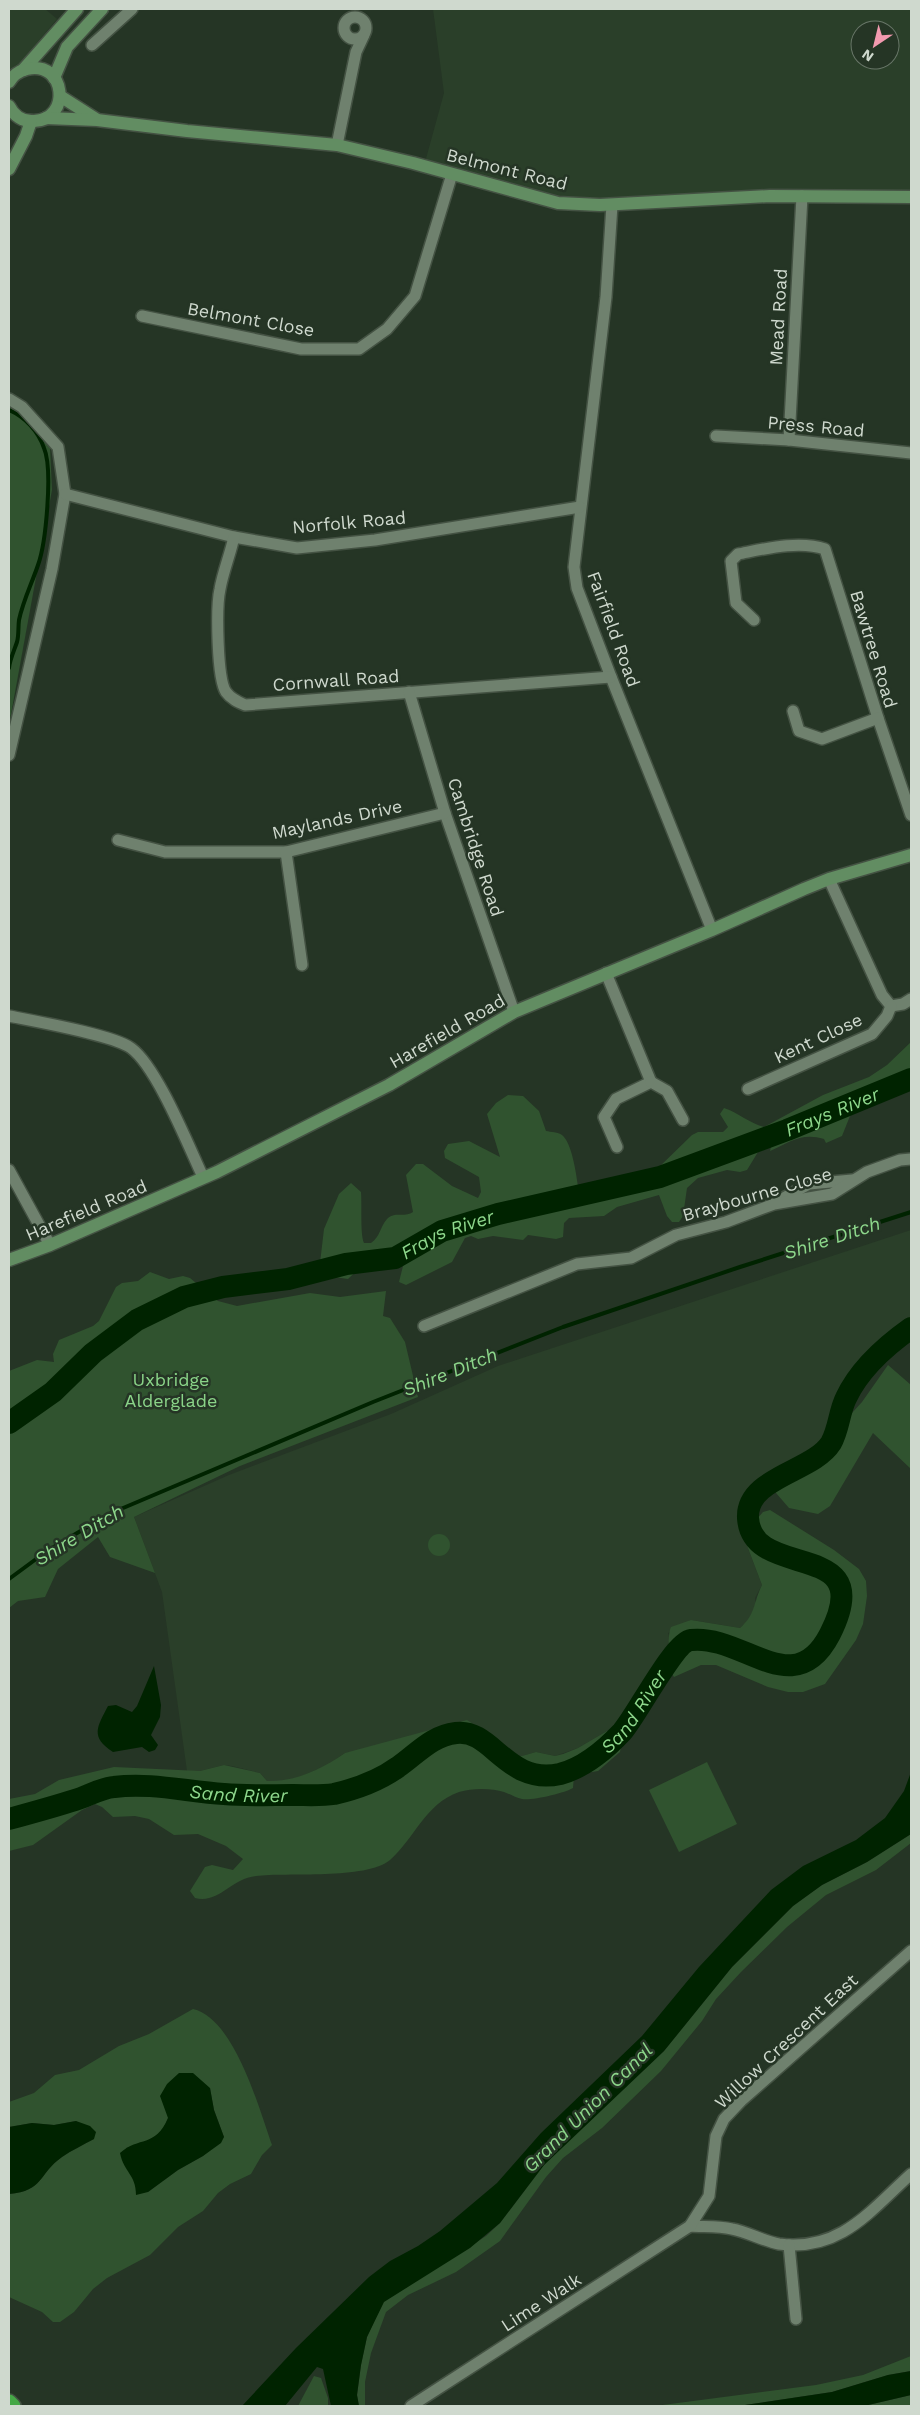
<svg xmlns="http://www.w3.org/2000/svg" width="920" height="2415" font-family="'Work Sans',sans-serif">
  <style>
    .built { fill: #2a3f29; fill-rule: evenodd }
    .green { fill: #30532f; fill-rule: evenodd }
    .water { fill: #002300 }
    .lines { fill: none; stroke-linecap: round; stroke-linejoin: round }
    .stream { stroke: #002300; stroke-width: 4 }
    .river { stroke: #002300; stroke-width: 22 }
    .street-casing { stroke: #445243; stroke-width: 14 }
    .secondary-casing { stroke: #445243; stroke-width: 15 }
    .highway-casing { stroke: #445243; stroke-width: 18 }
    .street { stroke: #6f816e; stroke-width: 11 }
    .secondary { stroke: #628d62; stroke-width: 12 }
    .highway { stroke: #45a846; stroke-width: 15 }
    .labels { text-anchor: middle; dominant-baseline: central; stroke-width: 5; stroke-linejoin: round; paint-order: stroke }
    .street-label { font-size: 18px; fill: #cfd9ce; stroke: #253525 }
    .park-label { font-size: 18px; fill: #8ad488; stroke: #253525 }
    .water-label { font-size: 19px; font-style: italic; fill: #8dd78b; stroke: #253525 }
  </style>
  <rect width="100%" height="100%" fill="#253525"/>
  <!-- built -->
  <g class="built">
    <path d="M9,9H45L57,19L9,76Z"/>
    <path d="M433,9H911V195L558,203L424,166L444,93ZM860,30H890V60H860Z"/>
    <path d="M911,1230V1322L849,1387L822,1446L756,1482L737,1510L743,1535L762,1585L755,1598L756,1605L751,1618L740,1628L691,1620L668,1633L670,1640L640,1694L621,1720L607,1731L578,1748L555,1756L536,1752L523,1756H516L504,1745L345,1753L328,1765L297,1778L282,1781H267L260,1773L232,1766L224,1765L200,1771H187L162,1592L134,1517L229,1475L391,1414L498,1366Z"/>
  </g>
  <!-- green -->
  <g class="green">
    <path d="M9,399L22,407L50,447L52,490L9,725Z"/>
    <path d="M911,1042V1076L860,1107L850,1116L842,1136L826,1143L824,1139C802,1132 790,1142 770,1151L771,1147L758,1152L747,1170L740,1172L727,1170L698,1178L687,1188L683,1216L679,1222H672L667,1216L659,1195L617,1207L604,1216L569,1218L564,1223L563,1237L556,1239L528,1235L523,1240L493,1236L478,1239L471,1236L465,1238L452,1262L406,1285L399,1282L404,1262C400,1259 395,1255 390,1255C378,1253 357,1270 348,1279L327,1276L320,1263L324,1229L339,1194L351,1183L361,1192C362,1204 360,1236 364,1243H371C380,1237 380,1227 387,1219C394,1211 405,1218 413,1212L406,1175L416,1164H423L452,1186L478,1198L481,1192L479,1177L445,1158L444,1151L448,1144L469,1141L500,1157L487,1114L496,1103L508,1095L523,1096L539,1111L546,1131C551,1132 558,1132 562,1135C572,1143 576,1173 578,1186L620,1185L654,1172L692,1135L698,1132H723L728,1127L720,1114L724,1108C739,1113 749,1123 764,1127L823,1095L869,1077L887,1065Z"/>
    <path d="M150,1272L169,1279L183,1276L190,1278L218,1301L237,1306L310,1293L340,1297L386,1291L383,1316L390,1318L405,1342L418,1397L240,1466L134,1517L155,1573L110,1557L98,1537L58,1569L45,1597L18,1601L9,1608V1371L37,1360L54,1362L53,1354L59,1340L93,1326L99,1321L116,1287L122,1283L138,1281Z"/>
    <path d="M888,1365L911,1385V1469L873,1433L830,1506L818,1514L789,1508L770,1486L769,1479L795,1467H809L822,1461L852,1413L862,1402Z"/>
    <path d="M770,1510L834,1550L859,1569L866,1581L867,1596L863,1624L856,1640L825,1684L803,1692H788L768,1687L716,1665H701L674,1677C668,1670 667,1635 671,1627L691,1620L740,1628C756,1614 753,1603 762,1585L743,1535L763,1512Z"/>
    <circle cx="439" cy="1545" r="11"/>
    <path d="M467,1720L504,1745L515,1756H522L536,1752L555,1756L563,1754L578,1748L607,1731L621,1746L620,1752L598,1771L574,1775L573,1788C565,1793 531,1801 522,1799C516,1798 510,1794 504,1792C492,1788 472,1788 459,1792C425,1804 415,1838 390,1860C366,1880 286,1872 256,1876C230,1879 219,1904 195,1898L190,1891L205,1867L212,1865L233,1870L243,1859L226,1846L198,1834L174,1835L149,1819L135,1816L113,1817L102,1807L95,1804L82,1810L33,1845L9,1851V1799L35,1794L59,1780L114,1767L200,1771L224,1765L260,1773L267,1781C295,1782 322,1769 345,1753Z"/>
    <path d="M707,1762L737,1824L679,1852L649,1790Z"/>
    <path d="M911,1834V1843L876,1870L826,1895L787,1927L741,1972L716,1999L702,2021L661,2071L602,2128L563,2158L546,2177L500,2241L456,2272L408,2295L386,2312L371,2353L365,2382V2406H359L357,2395L361,2365L367,2337L383,2302L486,2236L500,2223L544,2165L664,2051L732,1967L793,1906L822,1885L867,1862Z"/>
    <path d="M193,2009C235,2019 259,2109 272,2145L262,2155L251,2174L230,2184L218,2193L203,2211L178,2227L150,2255L107,2278L93,2289L74,2312L60,2322H53L42,2312L9,2297V2194C44,2191 38,2174 62,2157C72,2150 83,2145 94,2139L76,2121L54,2125L32,2123L9,2127V2102L34,2093L55,2075L79,2070L119,2046L149,2034ZM210,2088L214,2110L224,2137L203,2156L178,2170L148,2192L136,2184L126,2148L147,2141L162,2132L168,2118Z"/>
    <path d="M911,2356V2371L888,2375L832,2392L738,2406H655L816,2385L863,2375Z"/>
    <path d="M314,2376L321,2378L328,2398V2406H298Z"/>
    <path d="M911,2395V2406H864Z"/>
  </g>
  <!-- water -->
  <g class="water">
    <path d="M154,1666L161,1705L160,1717L151,1735L158,1745L155,1750L149,1752L142,1747L113,1752C90,1737 97,1727 108,1706L116,1705L132,1712L137,1706Z"/>
    <path d="M911,1772V1834L867,1862L822,1885L793,1906L732,1967L664,2051L544,2165L500,2223L470,2248L384,2302L367,2337L361,2365L357,2395L359,2406H331L323,2369L317,2367L285,2406H242L296,2348L369,2277L390,2261L418,2246L440,2231L497,2183L541,2133L642,2036L699,1967L771,1890L803,1866L856,1840L885,1818L904,1791Z"/>
    <path d="M179,2073H193L210,2088L214,2110L224,2137L221,2143L203,2156L178,2170L148,2192L136,2195C136,2174 124,2173 120,2153C139,2136 155,2148 168,2118L160,2096L167,2084Z"/>
    <path d="M76,2121L90,2126L96,2132L94,2139C83,2145 72,2150 62,2157C38,2174 44,2191 9,2194V2127L32,2123L54,2125Z"/>
    <path d="M911,2371V2395L864,2406H738L832,2392L888,2375Z"/>
  </g>
  <g class="lines">
    <!-- stream -->
    <g class="stream">
      <path d="M9,410C25,417 38,431 44,448C53,469 46,543 38,565C32,583 23,601 19,620C18,627 19,635 17,642C14,651 10,659 9,668"/>
      <path d="M9,1579L47,1551L109,1514L373,1402L563,1327L740,1267L911,1212"/>
    </g>
    <!-- river -->
    <g class="river">
      <path id="s1" d="M9,1423L53,1392L93,1353L137,1320L184,1297L223,1287L288,1279L346,1264L395,1258L442,1231L498,1214L660,1177L787,1130L911,1079"/>
      <path id="s2" d="M9,1819C31,1813 53,1807 75,1800C88,1796 101,1788 114,1787C151,1782 188,1792 224,1794C247,1796 270,1795 293,1795C307,1795 321,1796 334,1794C356,1789 380,1780 398,1767C417,1754 431,1736 456,1733C492,1728 507,1786 560,1774C583,1768 605,1750 622,1732C637,1715 674,1642 691,1640C743,1634 794,1704 830,1634C880,1536 752,1583 748,1518C746,1477 813,1472 831,1443C839,1429 839,1412 846,1398C859,1370 887,1345 911,1328"/>
    </g>
    <!-- street casing -->
    <g class="street-casing">
      <g id="street">
        <circle cx="355" cy="28" r="11"/>
        <path d="M92,45L132,9"/>
        <path d="M337,145L356,52L364,35"/>
        <path d="M612,205L606,297L574,567L577,588L611,677L712,930"/>
        <path d="M142,316L301,349H359L387,329L415,296L452,174"/>
        <path d="M9,399L22,407L58,447L65,494L52,569L9,755"/>
        <path d="M716,436L789,440L911,453"/>
        <path d="M789,440L802,196"/>
        <path d="M65,494L234,537L297,548L375,540L580,507"/>
        <path d="M234,537C230,555 223,572 220,589C216,607 217,679 226,692C231,699 238,702 245,705L611,677"/>
        <path d="M754,620L736,603L731,561L738,554C764,549 799,540 825,549L878,718L911,815"/>
        <path d="M409,692L445,813L514,1012"/>
        <path d="M793,711L799,731L822,739L878,718"/>
        <path d="M118,840L165,852H286L445,813"/>
        <path d="M286,852L302,965"/>
        <path d="M829,879L882,995L891,1006"/>
        <path d="M606,973L651,1082L616,1099L604,1117L617,1147"/>
        <path d="M891,1006L903,1004L911,999"/>
        <path d="M9,1016C34,1021 114,1035 131,1048C157,1067 188,1145 203,1177"/>
        <path d="M651,1082L667,1091L683,1120"/>
        <path d="M748,1089L872,1034L887,1016L891,1006"/>
        <path d="M9,1170L50,1245"/>
        <path d="M780,1200L809,1184L852,1180"/>
        <path d="M424,1326L577,1264L631,1258L676,1235L726,1222L774,1204L832,1194L867,1172L900,1160L911,1159"/>
        <path d="M690,2226C704,2227 718,2226 732,2229C748,2232 763,2241 779,2244C840,2252 870,2211 911,2174"/>
        <path d="M789,2245L796,2319"/>
        <path d="M411,2406L690,2226L709,2196L716,2136L724,2119L741,2101L911,1951"/>
      </g>
    </g>
    <!-- secondary casing -->
    <g class="secondary-casing">
      <g id="secondary">
        <path d="M23,70L77,9"/>
        <path d="M54,78L67,47L102,9"/>
        <path d="M9,82C13,75 19,71 27,69C66,60 72,120 34,121C23,122 14,116 9,106"/>
        <path d="M60,96L96,119"/>
        <path d="M46,118L97,120L187,131L337,145L413,163L558,203L600,205L770,196L911,197"/>
        <path d="M9,169L26,136L31,121"/>
        <path d="M9,1260L50,1245L217,1172L389,1085L514,1012L712,930L804,889L829,879L911,855"/>
      </g>
    </g>
    <!-- highway casing -->
    <g class="highway-casing">
      <path id="highway" d="M9,2402L13,2406"/>
    </g>
    <!-- street -->
    <use href="#street" class="street"/>
    <!-- secondary -->
    <use href="#secondary" class="secondary"/>
    <!-- highway -->
    <use href="#highway" class="highway"/>
  </g>
  <g class="labels">
    <!-- street labels -->
    <g class="street-label">
      <text transform="translate(507 169) rotate(14)">Belmont Road</text>
      <text transform="translate(778 317) rotate(-87)">Mead Road</text>
      <text transform="translate(251 319) rotate(10)">Belmont Close</text>
      <text transform="translate(816 426) rotate(5)">Press Road</text>
      <text transform="translate(349 522) rotate(-5)">Norfolk Road</text>
      <text transform="translate(614 629) rotate(70)">Fairfield Road</text>
      <text transform="translate(874 649) rotate(73)">Bawtree Road</text>
      <text transform="translate(336 680) rotate(-4)">Cornwall Road</text>
      <text transform="translate(337 819) rotate(-12)">Maylands Drive</text>
      <text transform="translate(476 847) rotate(72)">Cambridge Road</text>
      <text transform="translate(447 1031) rotate(-30)">Harefield Road</text>
      <text transform="translate(818 1038) rotate(-25)">Kent Close</text>
      <text transform="translate(757 1194) rotate(-16)">Braybourne Close</text>
      <text transform="translate(86 1210) rotate(-23)">Harefield Road</text>
      <text transform="translate(786 2041) rotate(-43)">Willow Crescent East</text>
      <text transform="translate(541 2302) rotate(-33)">Lime Walk</text>
    </g>
    <!-- park labels -->
    <g class="park-label">
      <text x="171" y="1379">Uxbridge<tspan x="171" dy="21">Alderglade</tspan></text>
    </g>
    <!-- water labels -->
    <g class="water-label">
      <text stroke="none"><textPath href="#s1" startOffset="895">Frays River</textPath></text>
      <text stroke="none"><textPath href="#s1" startOffset="490">Frays River</textPath></text>
      <text transform="translate(832 1238) rotate(-18)">Shire Ditch</text>
      <text transform="translate(450 1372) rotate(-22)">Shire Ditch</text>
      <text transform="translate(79 1535) rotate(-31)">Shire Ditch</text>
      <text stroke="none"><textPath href="#s2" startOffset="684">Sand River</textPath></text>
      <text stroke="none"><textPath href="#s2" startOffset="235">Sand River</textPath></text>
      <text transform="translate(588 2108) rotate(-45)">Grand Union Canal</text>
    </g>
  </g>
  <!-- border -->
  <rect width="920" height="2415" fill="none" stroke="#cfd9ce" stroke-width="20"/>
  <!-- north arrow -->
  <g transform="translate(875 45) rotate(215)"><circle r="24" fill="#253525" stroke="#697769"/>
  <path d="M0-4L9 19L0 12L-9 19Z" fill="#f29aaf"/>
  <text y="-8" font-size="14" font-weight="bold" text-anchor="middle" fill="#cfd9ce">N</text>
  </g>
</svg>
